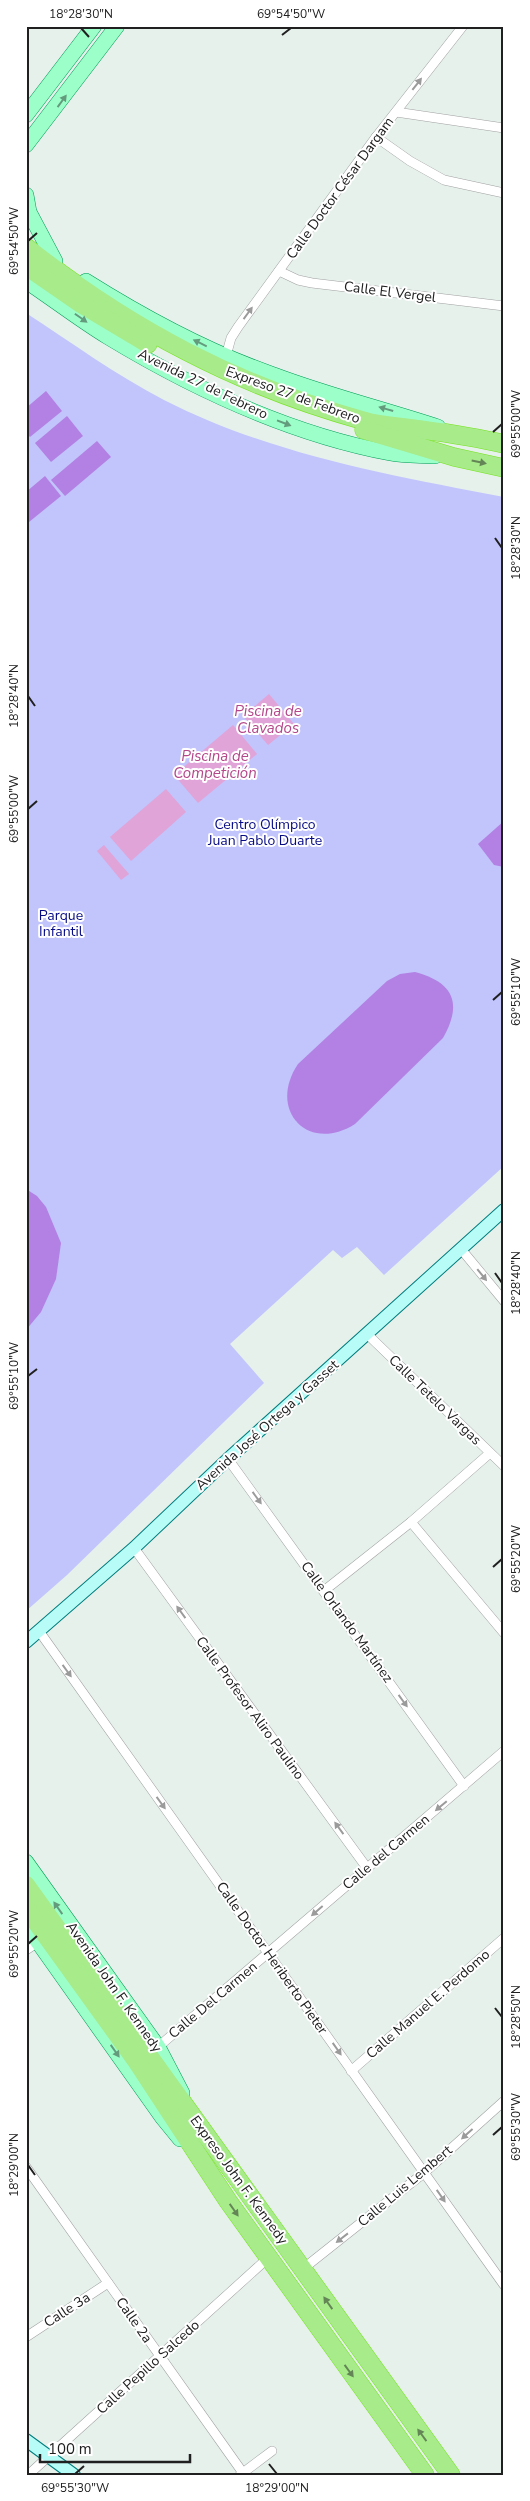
<svg xmlns="http://www.w3.org/2000/svg" width="530" height="2501" font-family="'Nunito Sans',sans-serif">
  <style>
    .park { fill: #c2c4fc }
    .pitch { fill: #b281e3 }
    .water { fill: #e0a4d9 }
    .lines { fill: none; stroke-linecap: round; stroke-linejoin: round }
    .street-casing { stroke: #a1a1a1; stroke-width: 10 }
    .secondary-casing { stroke: #007d7d; stroke-width: 14 }
    .primary-casing { stroke: #009b56; stroke-width: 16 }
    .highway-casing { stroke: #78e31f; stroke-width: 19 }
    .street { stroke: #fff; stroke-width: 9 }
    .secondary { stroke: #b8fcf8; stroke-width: 12 }
    .primary { stroke: #9cffc9; stroke-width: 15 }
    .highway { stroke: #a7eb8b; stroke-width: 18 }
    .oneway { fill: #9b9b9b }
    .oneway2 { fill: #649b7d }
    .oneway3 { fill: #648656 }
    .ticks { fill: none; stroke: #202020; stroke-width: 2 }
    .labels { text-anchor: middle; dominant-baseline: central; stroke-width: 4; stroke-linejoin: round; paint-order: stroke }
    .street-label { font-size: 14px; fill: #202020; stroke: #fff }
    .park-label { font-size: 14px; fill: #070b84; stroke: #fff }
    .water-label { font-size: 15px; font-style: italic; fill: #b4478a; stroke: #fff }
    .neatline { fill: none; stroke: #202020; stroke-width: 2 }
    .ticks-label { font-size: 12px; text-anchor: middle; fill: #202020 }
  </style>
  <rect width="100%" height="100%" fill="#e6f1ec"/>
  <!-- park -->
  <path class="park" d="M26,313C72,343 116,375 164,400C270,454 387,475 504,497V1166L384,1275L357,1247L342,1258L333,1250L230,1344L264,1383L67,1575L26,1611Z"/>
  <!-- pitch -->
  <g class="pitch">
    <path d="M46,391L62,411L30,437L26,433V408Z"/>
    <path d="M67,416L83,436L51,462L35,443Z"/>
    <path d="M97,441L111,457L65,496L51,480Z"/>
    <path d="M45,476L61,496L29,522L26,519V492Z"/>
    <path d="M504,821V867L494,865L478,844Z"/>
    <path d="M415,972C453,982 463,1003 443,1038L355,1124C308,1154 267,1110 298,1064L387,981L400,974Z"/>
    <path d="M26,1189L37,1196L46,1207L61,1243L56,1279L41,1312L26,1330Z"/>
  </g>
  <!-- water -->
  <g class="water">
    <path d="M269,694L294,724L268,745L243,716Z"/>
    <path d="M233,725L257,754L198,803L174,775Z"/>
    <path d="M166,789L186,812L131,861L110,837Z"/>
    <path d="M104,845L129,874L121,880L97,851Z"/>
  </g>
  <g class="lines">
    <!-- street casing -->
    <g class="street-casing">
      <g id="street">
        <path d="M396,112L504,128"/>
        <path d="M376,137L410,161L444,180L504,193"/>
        <path d="M279,271L298,280L312,283L504,306"/>
        <path d="M226,356L231,338L238,327L376,137L463,26"/>
        <path d="M461,1249L504,1301"/>
        <path d="M367,1334L504,1466"/>
        <path d="M228,1459L464,1786"/>
        <path d="M411,1522L504,1633"/>
        <path d="M134,1548L367,1868"/>
        <path d="M325,1590L411,1522L490,1453"/>
        <path d="M39,1631L504,2285"/>
        <path d="M26,1950L38,1942"/>
        <path d="M158,2047L504,1751"/>
        <path d="M351,2071L504,1938"/>
        <path d="M26,2167L243,2473"/>
        <path d="M304,2268L425,2172L504,2101"/>
        <path d="M26,2337L108,2283"/>
        <path d="M28,2475L268,2258"/>
        <path d="M240,2475L272,2451"/>
      </g>
    </g>
    <!-- secondary casing -->
    <g class="secondary-casing">
      <g id="secondary">
        <path d="M26,1642L134,1548L228,1459L504,1210"/>
        <path d="M26,2440L74,2475"/>
      </g>
    </g>
    <!-- primary casing -->
    <g class="primary-casing">
      <g id="primary">
        <path d="M26,115L94,26"/>
        <path d="M26,145L117,26"/>
        <path d="M26,195L29,212L55,261"/>
        <path d="M26,281C53,299 80,320 108,337C194,389 290,434 390,453C405,456 421,455 435,456"/>
        <path d="M86,281C145,318 208,352 274,375C327,395 383,409 438,427"/>
        <path d="M26,1862L158,2047L182,2093"/>
        <path d="M26,1925L162,2117L180,2139"/>
      </g>
    </g>
    <!-- highway casing -->
    <g class="highway-casing">
      <g id="highway">
        <path d="M26,247C130,329 238,386 365,421C382,426 401,426 418,429C447,433 475,437 504,444"/>
        <path d="M26,266L81,304L148,344"/>
        <path d="M364,430L454,457L504,468"/>
        <path d="M26,1885L451,2475"/>
        <path d="M26,1908L137,2062L228,2201L425,2475"/>
      </g>
    </g>
    <!-- street -->
    <use href="#street" class="street"/>
    <!-- secondary -->
    <use href="#secondary" class="secondary"/>
    <!-- primary -->
    <use href="#primary" class="primary"/>
    <!-- highway -->
    <use href="#highway" class="highway"/>
  </g>
  <!-- one-way arrows -->
  <defs><path id="oneway-solid" d="M-6-.8H1V-3.2L6.5 0L1 3.2V.8H-6Z" transform="scale(1.25)"/></defs>
  <g class="oneway">
    <use href="#oneway-solid" transform="translate(417 84) rotate(-52)"/>
    <use href="#oneway-solid" transform="translate(248 313) rotate(-54)"/>
    <use href="#oneway-solid" transform="translate(482 1275) rotate(51)"/>
    <use href="#oneway-solid" transform="translate(257 1498) rotate(54)"/>
    <use href="#oneway-solid" transform="translate(181 1612) rotate(-126)"/>
    <use href="#oneway-solid" transform="translate(67 1671) rotate(54)"/>
    <use href="#oneway-solid" transform="translate(403 1701) rotate(54)"/>
    <use href="#oneway-solid" transform="translate(161 1803) rotate(54)"/>
    <use href="#oneway-solid" transform="translate(441 1806) rotate(140)"/>
    <use href="#oneway-solid" transform="translate(339 1828) rotate(-126)"/>
    <use href="#oneway-solid" transform="translate(317 1911) rotate(139)"/>
    <use href="#oneway-solid" transform="translate(337 2049) rotate(55)"/>
    <use href="#oneway-solid" transform="translate(467 2134) rotate(138)"/>
    <use href="#oneway-solid" transform="translate(441 2196) rotate(55)"/>
    <use href="#oneway-solid" transform="translate(342 2238) rotate(142)"/>
  </g>
  <g class="oneway2">
    <use href="#oneway-solid" transform="translate(62 101) rotate(-54)"/>
    <use href="#oneway-solid" transform="translate(81 318) rotate(35)"/>
    <use href="#oneway-solid" transform="translate(200 343) rotate(-154)"/>
    <use href="#oneway-solid" transform="translate(386 409) rotate(-164)"/>
    <use href="#oneway-solid" transform="translate(284 423) rotate(21)"/>
    <use href="#oneway-solid" transform="translate(58 1908) rotate(-125)"/>
    <use href="#oneway-solid" transform="translate(115 2051) rotate(55)"/>
  </g>
  <g class="oneway3">
    <use href="#oneway-solid" transform="translate(479 462) rotate(12)"/>
    <use href="#oneway-solid" transform="translate(234 2210) rotate(55)"/>
    <use href="#oneway-solid" transform="translate(328 2303) rotate(-125)"/>
    <use href="#oneway-solid" transform="translate(349 2371) rotate(54)"/>
    <use href="#oneway-solid" transform="translate(422 2435) rotate(-126)"/>
  </g>
  <!-- ticks -->
  <path class="ticks" d="M81,28L89,37M282,35L291,28M28,241L37,233M493,432L502,424M495,538L502,548M28,696L35,706M28,809L37,801M493,1000L502,992M495,1273L502,1283M28,1376L37,1369M493,1567L502,1559M28,1944L37,1936M495,2008L502,2017M493,2135L502,2127M28,2165L35,2175M269,2464L277,2474M75,2474L84,2466"/>
  <g class="labels">
    <!-- street labels -->
    <g class="street-label">
      <text transform="translate(340 188) rotate(-54)">Calle Doctor César Dargam</text>
      <text transform="translate(390 292) rotate(7)">Calle El Vergel</text>
      <text transform="translate(203 384) rotate(26)">Avenida 27 de Febrero</text>
      <text transform="translate(293 395) rotate(20)">Expreso 27 de Febrero</text>
      <text transform="translate(435 1400) rotate(44)">Calle Tetelo Vargas</text>
      <text transform="translate(267 1425) rotate(-42)">Avenida José Ortega y Gasset</text>
      <text transform="translate(347 1622) rotate(54)">Calle Orlando Martínez</text>
      <text transform="translate(250 1708) rotate(54)">Calle Profesor Aliro Paulino</text>
      <text transform="translate(386 1852) rotate(-40)">Calle del Carmen</text>
      <text transform="translate(272 1958) rotate(55)">Calle Doctor Heriberto Pieter</text>
      <text transform="translate(114 1987) rotate(55)">Avenida John F. Kennedy</text>
      <text transform="translate(213 2000) rotate(-40)">Calle Del Carmen</text>
      <text transform="translate(428 2004) rotate(-41)">Calle Manuel E. Perdomo</text>
      <text transform="translate(239 2180) rotate(54)">Expreso John F. Kennedy</text>
      <text transform="translate(405 2186) rotate(-40)">Calle Luis Lembert</text>
      <text transform="translate(67 2310) rotate(-33)">Calle 3a</text>
      <text transform="translate(134 2320) rotate(55)">Calle 2a</text>
      <text transform="translate(148 2367) rotate(-42)">Calle Pepillo Salcedo</text>
    </g>
    <!-- park labels -->
    <g class="park-label">
      <text x="265" y="824">Centro Olímpico<tspan x="265" dy="16">Juan Pablo Duarte</tspan></text>
      <text x="61" y="915">Parque<tspan x="61" dy="16">Infantil</tspan></text>
    </g>
    <!-- water labels -->
    <g class="water-label">
      <text x="268" y="711">Piscina de<tspan x="268" dy="17">Clavados</tspan></text>
      <text x="215" y="756">Piscina de<tspan x="215" dy="17">Competición</tspan></text>
    </g>
  </g>
  <!-- border -->
  <rect width="530" height="2501" fill="none" stroke="#ffffff" stroke-width="55"/>
  <!-- scale -->
  <path d="M40 2454v8h150v-8" fill="none" stroke="#202020" stroke-width="2.5"/>
  <text x="48" y="2454" font-size="15" fill="#202020" stroke="#ffffff" stroke-width="4" paint-order="stroke">100 m</text>
  <rect x="28" y="28" width="474" height="2446" class="neatline"/>
  <g class="ticks-label">
    <text x="81" y="18">18°28'30"N</text>
    <text x="291" y="18">69°54'50"W</text>
    <text transform="translate(14 241) rotate(-90)" y="4">69°54'50"W</text>
    <text transform="translate(516 424) rotate(-90)" y="4">69°55'00"W</text>
    <text transform="translate(516 548) rotate(-90)" y="4">18°28'30"N</text>
    <text transform="translate(14 696) rotate(-90)" y="4">18°28'40"N</text>
    <text transform="translate(14 809) rotate(-90)" y="4">69°55'00"W</text>
    <text transform="translate(516 992) rotate(-90)" y="4">69°55'10"W</text>
    <text transform="translate(516 1283) rotate(-90)" y="4">18°28'40"N</text>
    <text transform="translate(14 1376) rotate(-90)" y="4">69°55'10"W</text>
    <text transform="translate(516 1559) rotate(-90)" y="4">69°55'20"W</text>
    <text transform="translate(14 1944) rotate(-90)" y="4">69°55'20"W</text>
    <text transform="translate(516 2017) rotate(-90)" y="4">18°28'50"N</text>
    <text transform="translate(516 2127) rotate(-90)" y="4">69°55'30"W</text>
    <text transform="translate(14 2165) rotate(-90)" y="4">18°29'00"N</text>
    <text x="75" y="2492">69°55'30"W</text>
    <text x="277" y="2492">18°29'00"N</text>
  </g>
</svg>
